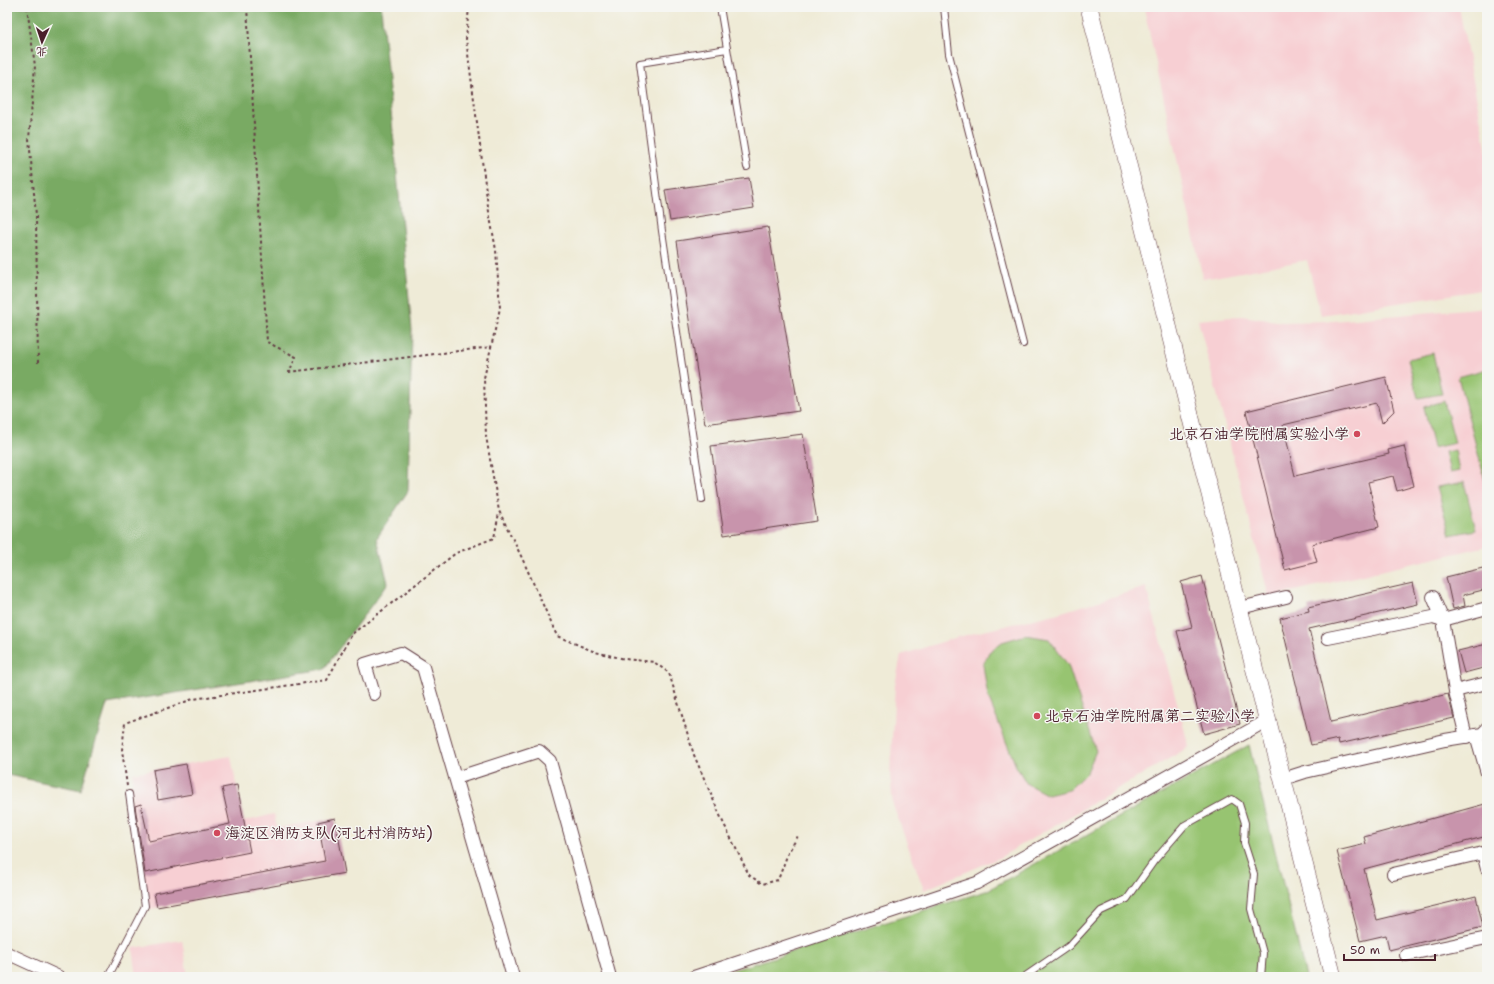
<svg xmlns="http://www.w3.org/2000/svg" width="1494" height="984" font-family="'Shantell Sans','LXGW WenKai TC',sans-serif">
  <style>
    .built { fill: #f7cfd3 }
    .green { fill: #97c471; stroke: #70724e }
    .forest { fill: #79aa63; stroke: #626447 }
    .building { fill: #c894ac }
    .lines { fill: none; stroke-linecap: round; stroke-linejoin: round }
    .lane-casing { stroke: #633e45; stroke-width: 8 }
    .street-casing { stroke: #633e45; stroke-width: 14 }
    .secondary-casing { stroke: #633e45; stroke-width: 18 }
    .path { stroke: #633e45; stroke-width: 2; stroke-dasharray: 3 3; stroke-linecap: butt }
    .lane { stroke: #fff; stroke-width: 6 }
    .street { stroke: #fff; stroke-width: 12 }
    .secondary { stroke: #fff; stroke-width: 17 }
    .poi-dot { fill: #d1495b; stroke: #f6f6f2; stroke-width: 1.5 }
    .labels { text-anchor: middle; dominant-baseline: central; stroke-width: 3; stroke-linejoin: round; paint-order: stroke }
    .poi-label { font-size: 15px; fill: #4a1f2b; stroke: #f6f6f2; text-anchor: start }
  </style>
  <rect width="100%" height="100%" fill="#f6f6f2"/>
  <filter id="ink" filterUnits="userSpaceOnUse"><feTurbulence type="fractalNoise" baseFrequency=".025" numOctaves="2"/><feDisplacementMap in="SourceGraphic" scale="8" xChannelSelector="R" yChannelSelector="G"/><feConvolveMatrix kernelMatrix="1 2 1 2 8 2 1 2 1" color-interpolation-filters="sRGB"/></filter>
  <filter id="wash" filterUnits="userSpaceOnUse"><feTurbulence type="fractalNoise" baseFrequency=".012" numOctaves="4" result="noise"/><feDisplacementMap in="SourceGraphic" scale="16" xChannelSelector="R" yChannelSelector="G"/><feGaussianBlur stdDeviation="0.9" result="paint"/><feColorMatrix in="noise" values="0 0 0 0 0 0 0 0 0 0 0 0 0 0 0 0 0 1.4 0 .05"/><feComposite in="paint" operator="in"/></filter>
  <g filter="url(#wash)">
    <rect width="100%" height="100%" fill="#efebd7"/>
    <!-- built -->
    <g class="built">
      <path d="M1149,7H1459L1487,153V289L1321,315L1307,260L1203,279L1144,8Z"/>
      <path d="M1487,307V546L1269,597L1198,320L1242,316L1283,322L1334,321Z"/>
      <path d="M1146,587L1189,747L999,858L924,890L893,805L890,774L895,685L901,655L958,637L1055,614Z"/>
      <path d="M231,756L243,822L274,814L277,828L335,818L345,873L150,909L131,806L133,773Z"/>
      <path d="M182,940L188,977H137L133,948Z"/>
    </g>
    <!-- green -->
    <g class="green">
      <path d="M1433,353L1442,394L1418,398L1408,359Z"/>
      <path d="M1487,369V488L1458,377Z"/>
      <path d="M1444,401L1455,443L1433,448L1424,407Z"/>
      <path d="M1455,450L1459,471L1450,473L1445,452Z"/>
      <path d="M1464,482L1476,530L1450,535L1437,487Z"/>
      <path d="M1026,635L1049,639L1068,665L1096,751L1087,772L1069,790L1048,795L1027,784L1016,766L988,697L983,665L989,652L1002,642Z"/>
      <path d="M1249,745L1306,977H711L986,891Z"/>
    </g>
    <!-- forest -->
    <path class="forest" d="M7,7H381L412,330L408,491L377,538L388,583L324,669L107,704L81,790L7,775Z"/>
    <g id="blocks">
      <!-- building -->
      <g class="building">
        <path d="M749,178L754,208L670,221L665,190Z"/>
        <path d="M768,227L799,411L705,424L677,241Z"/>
        <path d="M1386,377L1394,411L1382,423L1377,403L1283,425L1295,476L1389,454L1388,450L1404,446L1414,486L1397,491L1393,476L1368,482L1379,527L1312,544L1317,562L1285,570L1246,411Z"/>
        <path d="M803,434L817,521L724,535L711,446Z"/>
        <path d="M1487,567V589L1463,595L1465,606L1453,609L1446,577Z"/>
        <path d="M1202,576L1240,724L1204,734L1177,631L1192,627L1181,582Z"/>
        <path d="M1413,583L1418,604L1309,629L1331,722L1448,694L1454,718L1339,744L1338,739L1311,745L1280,618L1309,611L1308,607Z"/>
        <path d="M1487,644V667L1464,673L1458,651Z"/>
        <path d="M186,764L192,794L158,800L153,770Z"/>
        <path d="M237,785L250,852L145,873L135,806L141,804L149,841L230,824L222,788Z"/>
        <path d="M1485,804L1487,811V836L1364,869L1377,920L1476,896L1483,927L1389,950L1386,935L1360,941L1337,851L1366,844L1364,837Z"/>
        <path d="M335,818L345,873L157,907L154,893L325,861L318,822Z"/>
      </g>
    </g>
  </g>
  <g filter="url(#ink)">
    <use href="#blocks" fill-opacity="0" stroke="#633e45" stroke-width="1"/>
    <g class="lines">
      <!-- lane casing -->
      <g class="lane-casing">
        <g id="lane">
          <path d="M720,7L747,167"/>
          <path d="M944,7L949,54L1023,344"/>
          <path d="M702,500L662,231L640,63L727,49"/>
          <path d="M108,977L145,906L129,794"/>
          <path d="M1024,977L1069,946L1101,911L1127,899L1154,861L1185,825L1232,799L1239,804L1245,823L1244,843L1254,874L1251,909L1263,953L1261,977"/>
        </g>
      </g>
      <!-- street casing -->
      <g class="street-casing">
        <g id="street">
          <path d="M1433,597L1443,620L1455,691L1466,737"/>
          <path d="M1240,608L1286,597"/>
          <path d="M1328,638L1433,617L1443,620L1487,608"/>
          <path d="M1455,691L1487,683"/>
          <path d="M374,694L365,664L401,653L423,667L513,977"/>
          <path d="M1476,735L1487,773"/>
          <path d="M456,778L539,751L550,761L610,977"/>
          <path d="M1283,779L1305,772L1445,740L1482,734L1487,729"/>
          <path d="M1487,852L1483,853L1487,869"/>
          <path d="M1393,874L1483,853"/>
          <path d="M7,953L59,977"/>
          <path d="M1406,955L1487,938"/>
          <path d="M694,977L977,883L1268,720"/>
        </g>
      </g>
      <!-- secondary casing -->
      <g class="secondary-casing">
        <path id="secondary" d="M1089,7L1200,455L1333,977"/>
      </g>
      <!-- path -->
      <g class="path">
        <path d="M27,7L35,66L29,139L36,215L38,365"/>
        <path d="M247,7L267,342L296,357L289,372L491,347"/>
        <path d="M469,7L466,39L488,206L496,250L500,308L484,378L486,436L499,511L522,558L557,636L595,652L625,659L654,662L669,673L694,755L722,820L749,875L762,884L778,880L788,853L798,836"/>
        <path d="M127,786L122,750L125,723L193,699L327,680L352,634L456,553L494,538L499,513"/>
      </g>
      <!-- lane -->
      <use href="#lane" class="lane"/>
      <!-- street -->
      <use href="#street" class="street"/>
      <!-- secondary -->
      <use href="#secondary" class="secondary"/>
    </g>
  </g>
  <!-- markers -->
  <g class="poi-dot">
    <circle cx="1357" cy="434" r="4"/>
    <circle cx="1037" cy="716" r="4"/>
    <circle cx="217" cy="833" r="4"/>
  </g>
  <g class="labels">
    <!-- poi labels -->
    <g class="poi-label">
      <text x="1349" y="434" text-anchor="end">北京石油学院附属实验小学</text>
      <text x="1045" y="716">北京石油学院附属第二实验小学</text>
      <text x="225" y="833">海淀区消防支队(河北村消防站)</text>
    </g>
  </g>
  <!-- margin -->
  <rect width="1494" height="984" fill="none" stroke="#f6f6f2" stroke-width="24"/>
  <!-- north arrow -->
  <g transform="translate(42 42) rotate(183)" stroke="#f6f6f2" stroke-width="3" paint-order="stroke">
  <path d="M0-3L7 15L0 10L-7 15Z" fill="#4a1f2b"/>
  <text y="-6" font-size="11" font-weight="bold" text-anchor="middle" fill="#4a1f2b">北</text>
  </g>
  <!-- scale -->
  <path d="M1344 954v6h91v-6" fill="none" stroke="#4a1f2b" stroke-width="2"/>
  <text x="1350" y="954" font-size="12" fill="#4a1f2b" stroke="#f6f6f2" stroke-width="3" paint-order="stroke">50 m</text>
</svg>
